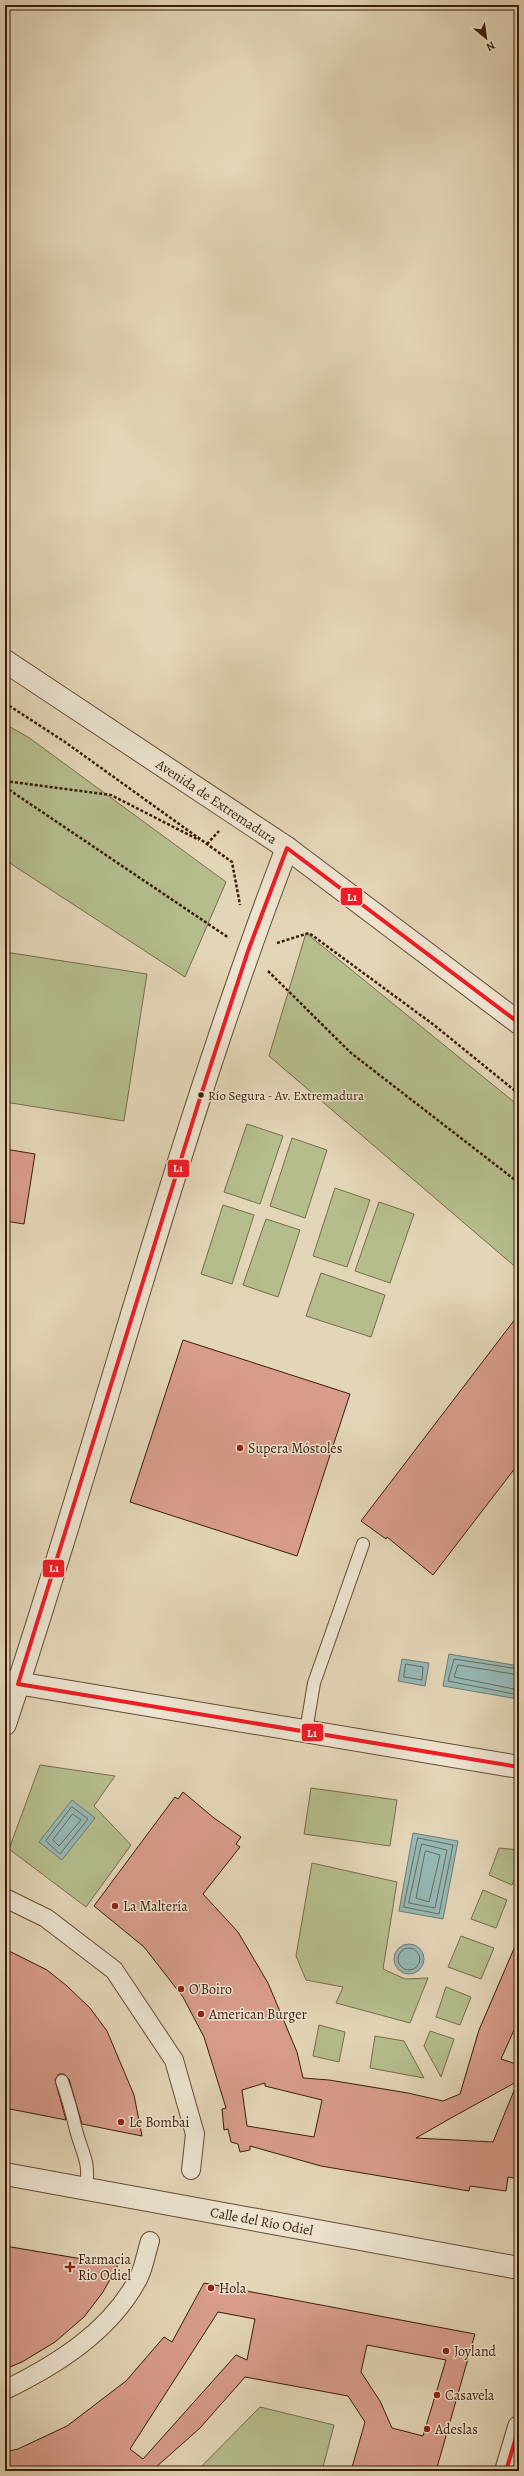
<svg xmlns="http://www.w3.org/2000/svg" width="524" height="2476" font-family="Alegreya,serif">
  <style>
    .green { fill: #b5bd8d; stroke: #786c4a }
    .water { fill: #96b8b5; stroke: #717a70 }
    .lines { fill: none; stroke-linecap: round; stroke-linejoin: round }
    .shore { stroke: #686a5e; stroke-width: 1 }
    .building { fill: #d89c8b; stroke: #3a1c08; fill-rule: evenodd }
    .service-casing { stroke: #644a34; stroke-width: 14 }
    .pedestrian-casing { stroke: #644a34; stroke-width: 20 }
    .minor-casing { stroke: #644a34; stroke-width: 24 }
    .tertiary-casing { stroke: #644a34; stroke-width: 24 }
    .path { stroke: #3a1c08; stroke-width: 2.5; stroke-dasharray: 3 2; stroke-linecap: butt }
    .service { stroke: #ede4d0; stroke-width: 12 }
    .pedestrian { stroke: #ede4d0; stroke-width: 18 }
    .minor { stroke: #ede4d0; stroke-width: 22 }
    .tertiary { stroke: #ede4d0; stroke-width: 22 }
    .bus-1-casing { stroke: #ede4d0; stroke-width: 7 }
    .bus-1 { stroke: #ee1c25; stroke-width: 4 }
    .bus-dot { fill: #3a1c08; stroke: #ede4d0; stroke-width: 1.5 }
    .poi-dot { fill: #8f2418; stroke: #ede4d0; stroke-width: 1.5 }
    .labels { text-anchor: middle; dominant-baseline: central; stroke-width: 3; stroke-linejoin: round; paint-order: stroke }
    .bus-label { font-size: 13px; fill: #3a1c08; stroke: #ede4d0; text-anchor: start }
    .street-label { font-size: 14px; fill: #3a1c08; stroke: #ede4d0 }
    .poi-label { font-size: 14px; fill: #3a1c08; stroke: #ede4d0; text-anchor: start }
    .line-badge { stroke: #ede4d0; stroke-width: 1.5 }
    .badge-label { font-size: 11px; text-anchor: middle; font-weight: bold; fill: #fff }
  </style>
  <rect width="100%" height="100%" fill="#e3d5b7"/>
  <filter id="stains"><feTurbulence type="fractalNoise" baseFrequency=".005" numOctaves="4"/><feColorMatrix values="0 0 0 0 .2 0 0 0 0 .09 0 0 0 0 .02 0 0 0 .5 -.17"/></filter>
  <radialGradient id="worn" r=".72"><stop offset=".6" stop-color="#630" stop-opacity="0"/><stop offset="1" stop-color="#630" stop-opacity=".3"/></radialGradient>
  <!-- green -->
  <g class="green">
    <path d="M5,724L28,737L226,882L185,977L5,860Z"/>
    <path d="M306,933L519,1106V1270L269,1056Z"/>
    <path d="M5,952L147,974L124,1121L5,1102Z"/>
    <path d="M247,1124L283,1136L260,1204L224,1192Z"/>
    <path d="M292,1138L327,1150L305,1218L270,1206Z"/>
    <path d="M335,1188L370,1200L347,1267L313,1256Z"/>
    <path d="M379,1202L414,1214L390,1283L355,1271Z"/>
    <path d="M223,1205L254,1215L232,1284L201,1274Z"/>
    <path d="M266,1219L300,1230L278,1297L243,1285Z"/>
    <path d="M321,1273L385,1295L371,1337L306,1316Z"/>
    <path d="M40,1765L115,1776L94,1806L131,1845L86,1907L9,1849Z"/>
    <path d="M311,1788L397,1800L390,1846L304,1834Z"/>
    <path d="M499,1848L519,1850V1868L512,1885L489,1875Z"/>
    <path d="M312,1863L397,1882L383,1969L405,1979L428,1978L410,2023L336,2003L343,1987L306,1980L296,1956Z"/>
    <path d="M483,1890L507,1900L496,1928L471,1919Z"/>
    <path d="M461,1936L494,1948L481,1979L448,1967Z"/>
    <path d="M446,1987L471,1997L460,2025L436,2017Z"/>
    <path d="M319,2025L345,2032L339,2062L313,2056Z"/>
    <path d="M430,2031L454,2039L441,2077L424,2046Z"/>
    <path d="M375,2036L404,2041L424,2078L370,2068Z"/>
    <path d="M260,2407L334,2425L322,2471H197Z"/>
  </g>
  <!-- water -->
  <g class="water">
    <path d="M449,1654L519,1666L518,1699L443,1686Z"/>
    <path d="M402,1659L429,1663L425,1686L398,1681Z"/>
    <path d="M72,1800L95,1818L62,1860L39,1842Z"/>
    <path d="M413,1833L458,1841L443,1919L399,1911Z"/>
    <circle cx="409" cy="1959" r="15"/>
  </g>
  <g class="lines">
    <!-- shore -->
    <g class="shore">
      <path d="M406,1664L423,1667L422,1680L404,1677Z"/>
      <path d="M519,1669L454,1659L448,1681L519,1695"/>
      <path d="M519,1675L458,1665L454,1677L519,1690"/>
      <path d="M72,1807L88,1819L60,1854L46,1841Z"/>
      <path d="M73,1814L81,1820L59,1846L53,1840Z"/>
      <path d="M418,1838L453,1845L439,1914L404,1907Z"/>
      <path d="M422,1844L447,1850L435,1908L409,1903Z"/>
      <path d="M427,1851L440,1855L429,1902L416,1898L425,1852Z"/>
      <circle cx="409" cy="1959" r="11"/>
    </g>
  </g>
  <!-- building -->
  <g class="building">
    <path d="M5,1149L35,1154L24,1224L5,1221Z"/>
    <path d="M519,1314V1463L433,1575L387,1537L386,1539L361,1521Z"/>
    <path d="M183,1340L350,1394L297,1556L130,1502Z"/>
    <path d="M183,1792L214,1818L241,1837L236,1844L240,1847L203,1894L238,1932L268,1983L297,2052L303,2078L329,2080L408,2093L443,2101L460,2094L479,2030L519,1937V2019L501,2059L519,2065V2179L508,2177L506,2191L470,2186L469,2191L321,2166L250,2146V2150L240,2152L238,2144L231,2142L228,2129L224,2130L222,2109L226,2108L204,2037L183,1997L144,1947L94,1906L175,1797L178,1799ZM518,2081L493,2142L416,2138L451,2118ZM265,2083V2086L322,2100L314,2137L247,2126L242,2090Z"/>
    <path d="M5,1949L47,1970L67,1986L90,2008L107,2031L134,2095L142,2136L82,2124L69,2079L64,2074H59L55,2080L66,2120L5,2108Z"/>
    <path d="M5,2246L118,2265L103,2292L84,2317L55,2342L22,2362L5,2369Z"/>
    <path d="M204,2283L475,2334L436,2471H351L365,2422L348,2396L245,2377L200,2428L155,2468L159,2471H5V2452L18,2449L67,2426L126,2381L164,2337L172,2342ZM218,2312L255,2319L247,2360L236,2355L143,2459L130,2449ZM367,2345L446,2360L423,2436L392,2428L380,2401L361,2372Z"/>
  </g>
  <g class="lines">
    <!-- service casing -->
    <g class="service-casing">
      <g id="service">
        <path d="M306,1731L314,1683L363,1544"/>
        <path d="M62,2081C68,2098 72,2113 76,2130C83,2157 90,2159 86,2190"/>
      </g>
    </g>
    <!-- pedestrian casing -->
    <g class="pedestrian-casing">
      <g id="pedestrian">
        <path d="M5,1898L46,1918L114,1970L174,2060L195,2134L191,2170"/>
        <path d="M5,2390C56,2365 110,2332 138,2279C144,2268 146,2253 150,2241"/>
      </g>
    </g>
    <!-- minor casing -->
    <g class="minor-casing">
      <g id="minor">
        <path d="M5,1681L519,1767"/>
        <path d="M5,1724C102,1433 177,1134 287,848"/>
        <path id="s1" d="M5,2174L519,2268"/>
        <path d="M506,2471L519,2427"/>
      </g>
    </g>
    <!-- tertiary casing -->
    <g class="tertiary-casing">
      <g id="tertiary">
        <path id="s2" d="M5,661L287,848L519,1023"/>
      </g>
    </g>
    <!-- path -->
    <g class="path">
      <path d="M5,703L65,742L232,862L240,905"/>
      <path d="M5,781L111,795L199,840"/>
      <path d="M5,787L229,938"/>
      <path d="M207,844L219,831"/>
      <path d="M277,943L309,933L434,1025L519,1094"/>
      <path d="M268,971L351,1053L519,1183"/>
    </g>
    <!-- service -->
    <use href="#service" class="service"/>
    <!-- pedestrian -->
    <use href="#pedestrian" class="pedestrian"/>
    <!-- minor -->
    <use href="#minor" class="minor"/>
    <!-- tertiary -->
    <use href="#tertiary" class="tertiary"/>
    <!-- bus-1 casing -->
    <g class="bus-1-casing">
      <g id="bus-1">
        <path d="M519,1023L287,848L248,951L200,1098L18,1684L519,1767"/>
        <path d="M506,2471L519,2427"/>
      </g>
    </g>
    <!-- bus-1 -->
    <use href="#bus-1" class="bus-1"/>
  </g>
  <!-- markers -->
  <circle class="bus-dot" cx="201" cy="1095" r="3.5"/>
  <g class="poi-dot">
    <circle cx="240" cy="1448" r="4"/>
    <circle cx="115" cy="1906" r="4"/>
    <circle cx="181" cy="1989" r="4"/>
    <circle cx="201" cy="2014" r="4"/>
    <circle cx="121" cy="2122" r="4"/>
    <path d="M68 2261h4v4h4v4h-4v4h-4v-4h-4v-4h4z"/>
    <circle cx="211" cy="2288" r="4"/>
    <circle cx="446" cy="2351" r="4"/>
    <circle cx="437" cy="2395" r="4"/>
    <circle cx="427" cy="2429" r="4"/>
  </g>
  <g class="labels">
    <!-- bus labels -->
    <g class="bus-label">
      <text x="208" y="1095">Río Segura - Av. Extremadura</text>
    </g>
    <!-- street labels -->
    <g class="street-label">
      <text stroke="none"><textPath href="#s2" startOffset="254">Avenida de Extremadura</textPath></text>
      <text stroke="none"><textPath href="#s1" startOffset="261">Calle del Río Odiel</textPath></text>
    </g>
    <!-- poi labels -->
    <g class="poi-label">
      <text x="248" y="1448">Supera Móstoles</text>
      <text x="123" y="1906">La Maltería</text>
      <text x="189" y="1989">O'Boiro</text>
      <text x="209" y="2014">American Burger</text>
      <text x="129" y="2122">Le Bombai</text>
      <text x="78" y="2259">Farmacia<tspan x="78" dy="16">Rio Odiel</tspan></text>
      <text x="219" y="2288">Hola</text>
      <text x="454" y="2351">Joyland</text>
      <text x="445" y="2395">Casavela</text>
      <text x="435" y="2429">Adeslas</text>
    </g>
  </g>
  <g class="line-badge">
    <rect x="340" y="887" width="23" height="19" rx="4" fill="#ee1c25"/>
    <rect x="167" y="1159" width="23" height="19" rx="4" fill="#ee1c25"/>
    <rect x="42" y="1559" width="23" height="19" rx="4" fill="#ee1c25"/>
    <rect x="301" y="1723" width="23" height="19" rx="4" fill="#ee1c25"/>
  </g>
  <g class="badge-label">
    <text x="352" y="901">L1</text>
    <text x="178" y="1172">L1</text>
    <text x="54" y="1572">L1</text>
    <text x="312" y="1737">L1</text>
  </g>
  <!-- margin -->
  <rect width="524" height="2476" fill="none" stroke="#e3d5b7" stroke-width="20"/>
  <rect x="6" y="6" width="512" height="2464" fill="none" stroke="#3a1c08" stroke-width="2"/>
  <rect x="10" y="10" width="504" height="2456" fill="none" stroke="#3a1c08"/>
  <!-- north arrow -->
  <g transform="translate(486 38) rotate(151)" stroke="#ede4d0" stroke-width="3" paint-order="stroke">
  <path d="M0-3L7 15L0 10L-7 15Z" fill="#3a1c08"/>
  <text y="-6" font-size="11" font-weight="bold" text-anchor="middle" fill="#3a1c08">N</text>
  </g>
  <rect width="100%" height="100%" filter="url(#stains)"/>
  <rect width="100%" height="100%" fill="url(#worn)"/>
</svg>
